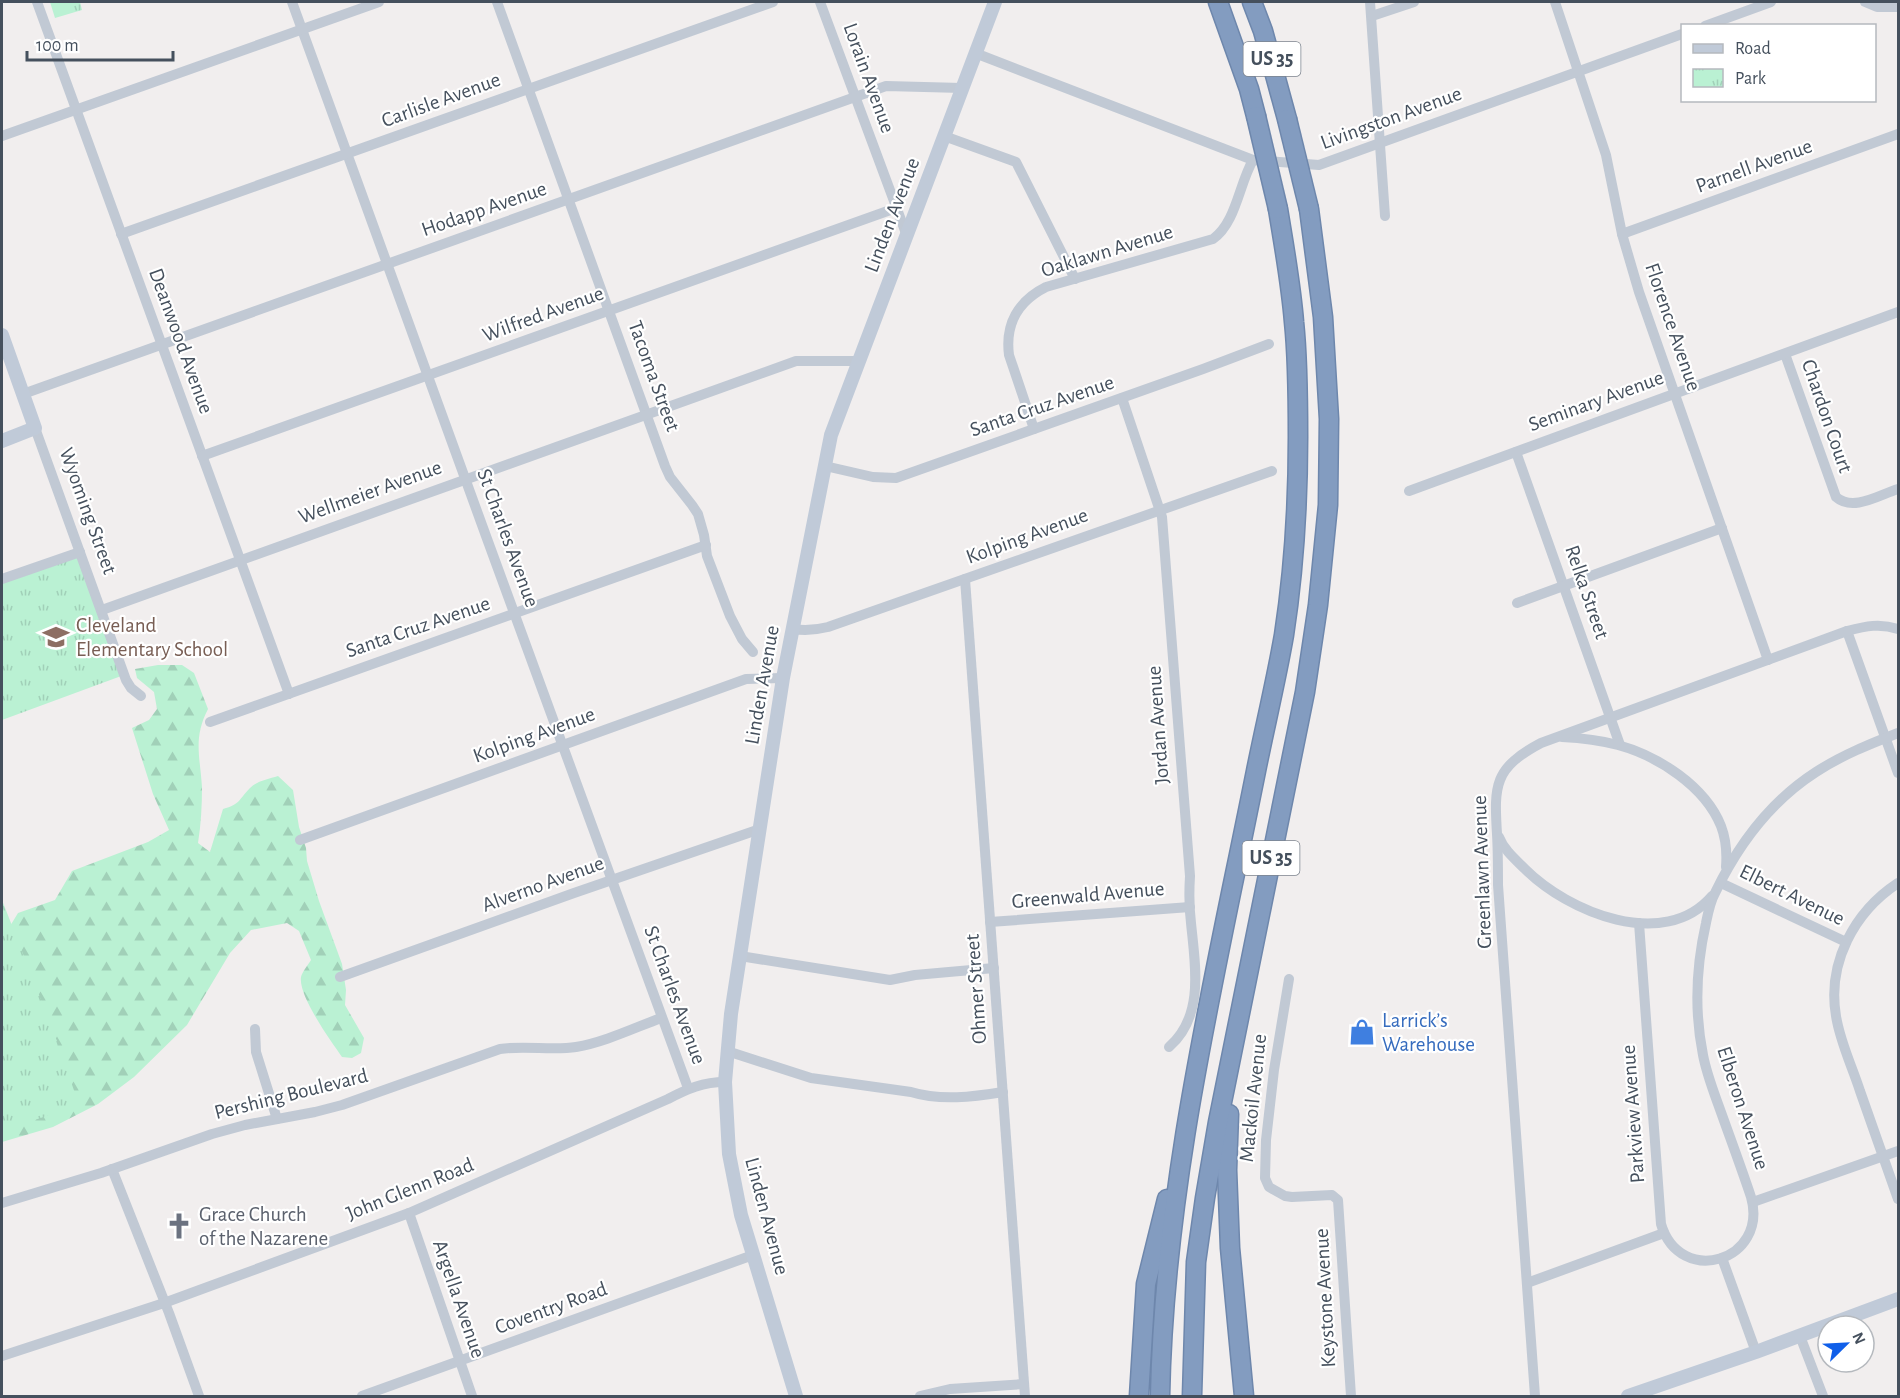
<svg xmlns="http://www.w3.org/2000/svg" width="1900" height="1398" font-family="'Alegreya Sans',sans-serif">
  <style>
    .forest { fill: url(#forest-firs) }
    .park { fill: url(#park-tufts) }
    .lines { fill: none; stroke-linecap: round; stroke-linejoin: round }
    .highway-casing { stroke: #6e87ac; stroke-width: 21 }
    .street { stroke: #c1c9d4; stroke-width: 10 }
    .secondary { stroke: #c0cad8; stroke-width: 14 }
    .highway { stroke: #839cc0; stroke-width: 18 }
    .highway-bridge-casing { stroke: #6e87ac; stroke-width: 21; stroke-linecap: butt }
    .highway-bridge { stroke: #839cc0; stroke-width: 18 }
    .labels { text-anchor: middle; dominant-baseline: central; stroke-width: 4.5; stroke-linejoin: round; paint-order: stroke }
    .shield { fill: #fff; stroke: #7d848e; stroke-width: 1.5 }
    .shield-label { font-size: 20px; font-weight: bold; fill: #45505d }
    .street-label { font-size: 21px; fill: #45505d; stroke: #fff }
    .education-label { font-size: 21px; fill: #785e54; stroke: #fff; text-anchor: start }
    .shop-label { font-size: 21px; fill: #366cbe; stroke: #fff; text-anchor: start }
    .worship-label { font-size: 21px; fill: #5b616d; stroke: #fff; text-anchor: start }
  </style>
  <defs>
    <pattern id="forest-firs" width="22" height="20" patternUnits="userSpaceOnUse" patternTransform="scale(1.5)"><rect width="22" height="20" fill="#baf1d3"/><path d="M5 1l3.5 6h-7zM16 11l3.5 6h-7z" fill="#a1d0b8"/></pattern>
    <pattern id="park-tufts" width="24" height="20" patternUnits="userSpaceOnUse" patternTransform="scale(1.5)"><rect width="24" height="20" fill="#baf1d3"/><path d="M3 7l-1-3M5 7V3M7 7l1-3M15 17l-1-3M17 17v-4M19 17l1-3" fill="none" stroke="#a1d0b8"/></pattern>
  </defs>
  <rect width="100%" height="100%" fill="#f1eeee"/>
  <!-- forest -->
  <path class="forest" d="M158,665H182L194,673L208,709C193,738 200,756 202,787C202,806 201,824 198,843L210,852L223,809C241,804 238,800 250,788C257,781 268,779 278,776L293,790L299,827L306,848L307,861L319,901L342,964L346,990L345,1005L364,1038L361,1053L352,1058L342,1057C331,1041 298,996 301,977C302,972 308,965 311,960L299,931L287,923L251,930L230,953L187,1025L134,1077L98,1104L53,1127L2,1142V988L4,936L18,913L55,900L72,871L148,842L169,830L153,794L132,728L149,720L157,709L154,692L137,678L135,669Z"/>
  <!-- park -->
  <g class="park">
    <path d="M50,2H80L82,10L55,18Z"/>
    <path d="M80,552L124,675L2,720V579Z"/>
    <path d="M2,900L57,1041L79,1105L2,1131Z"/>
  </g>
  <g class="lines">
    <!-- highway casing -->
    <g class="highway-casing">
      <g id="highway">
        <path d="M1218,2L1249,89L1256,116"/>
        <path d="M1252,2L1263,31L1287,119"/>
        <path d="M1229,1114L1227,1170L1230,1248L1244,1396"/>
        <path d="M1139,1396L1146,1284L1167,1199"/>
        <path d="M1160,1396C1164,1185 1215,977 1256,771C1265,726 1276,681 1284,635C1294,570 1298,503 1298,437C1298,399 1298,360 1294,322C1291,284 1284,246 1278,209"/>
        <path d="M1192,1396L1196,1262L1205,1198L1218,1122L1305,692L1318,605L1328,505L1329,419L1323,317L1309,209"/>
      </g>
    </g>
    <!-- street -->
    <g class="street">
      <path d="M37,2L289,694"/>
      <path d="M292,2L486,536L688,1088"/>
      <path d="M497,2L665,466L670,477L692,505L698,514L704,535L707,556L730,616L742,639L753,652"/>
      <path d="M820,2L907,236"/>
      <path d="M1370,2L1385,216"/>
      <path d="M1555,2L1606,155L1622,234L1639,292L1768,660"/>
      <path d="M1865,2L1877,7H1898"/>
      <path d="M1372,16L1414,2"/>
      <path d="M1705,26L1771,2"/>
      <path d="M975,53L1253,160L1319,165L1682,34"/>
      <path d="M2,136L379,2"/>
      <path d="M944,136L1016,162L1075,279"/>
      <path d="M121,234L773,2"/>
      <path d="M1622,234L1898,134"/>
      <path d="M1785,354L1836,497C1853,512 1879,495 1898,489"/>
      <path d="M23,394L886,86L962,88"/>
      <path d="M1122,398L1162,517L1190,876C1189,892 1189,907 1191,923C1195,964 1205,1016 1169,1047"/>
      <path d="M35,428L126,680L131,688L141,696"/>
      <path d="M1034,429L1009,355C1005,324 1018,301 1046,287L1213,239C1236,223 1239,184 1253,160"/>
      <path d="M1516,452L1620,745"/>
      <path d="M202,456L896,208"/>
      <path d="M825,466L873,477L896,478L1203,369L1269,344"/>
      <path d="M1409,491L1898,312"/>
      <path d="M2,579L80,552"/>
      <path d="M965,579L1025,1396"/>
      <path d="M1517,603L1722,528"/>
      <path d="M102,610L796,361H858"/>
      <path d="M793,629C806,631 816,630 828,627L1272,471"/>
      <path d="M1847,631L1898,773"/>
      <path d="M210,722L706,545"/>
      <path d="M1562,737C1581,738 1599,740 1618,745C1658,756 1705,786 1721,826C1726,839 1727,854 1726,867"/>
      <path d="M1499,837C1504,850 1515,859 1525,869C1568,912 1664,952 1712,896"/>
      <path d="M300,840L746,679L783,678"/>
      <path d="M1721,883L1846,942"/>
      <path d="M1898,883C1854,912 1827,963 1836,1016C1840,1042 1852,1066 1860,1091C1873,1127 1885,1163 1898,1199"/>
      <path d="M990,922L1190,907"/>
      <path d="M1639,923L1661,1224C1680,1288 1769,1261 1751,1197C1742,1170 1732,1143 1722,1115C1715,1095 1707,1076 1703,1055C1694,1010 1696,967 1706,923C1708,913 1710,902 1715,893C1738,845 1771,801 1816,772C1842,755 1870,744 1898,733"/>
      <path d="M740,956L890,980L915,975L994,968"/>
      <path d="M340,977L574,893L760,829"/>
      <path d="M1289,979L1274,1070L1266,1140L1265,1178L1269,1187L1285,1196L1292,1197L1332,1195L1338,1200L1351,1396"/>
      <path d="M255,1029L256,1052L277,1119"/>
      <path d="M727,1051L811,1078L911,1092C940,1101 973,1097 1003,1092"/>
      <path d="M112,1169L169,1313L199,1396"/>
      <path d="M1753,1202L1898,1151"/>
      <path d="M2,1203L101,1173L212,1134L245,1125L315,1112L342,1105L500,1049C526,1045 552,1051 576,1047C605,1042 634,1028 661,1018"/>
      <path d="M409,1213L472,1396"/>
      <path d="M1722,1258L1756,1352"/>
      <path d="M1527,1283L1664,1233"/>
      <path d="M1800,1336L1823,1396"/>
      <path d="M2,1356L164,1303L409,1213L668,1099C687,1089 703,1082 725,1082"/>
      <path d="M362,1396L753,1255"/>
      <path d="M920,1396L950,1389L1024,1384"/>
      <path d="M1535,1396L1498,885C1498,868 1498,851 1497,834C1494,785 1494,768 1541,743L1847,631C1866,626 1880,623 1898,629"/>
    </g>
    <!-- secondary -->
    <g class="secondary">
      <path d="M2,335L35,428L2,441"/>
      <path d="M796,1396L741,1215L729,1154L725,1082L731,1014L783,678L831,435L995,2"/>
      <path d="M1628,1396L1756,1352L1898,1299"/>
    </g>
    <!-- highway -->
    <use href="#highway" class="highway"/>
    <!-- highway-bridge casing -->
    <g class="highway-bridge-casing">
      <g id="highway-bridge">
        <path d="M1256,116L1278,209"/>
        <path d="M1287,119L1309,209"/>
      </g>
    </g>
    <!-- highway-bridge -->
    <use href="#highway-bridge" class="highway-bridge"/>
  </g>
  <!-- icons -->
  <defs>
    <g id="school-bare" transform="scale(2.07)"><path d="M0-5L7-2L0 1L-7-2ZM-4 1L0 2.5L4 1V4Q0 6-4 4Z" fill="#8d6e63" stroke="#fff" stroke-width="2.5" paint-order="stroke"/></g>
    <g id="shop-bare" transform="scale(2.07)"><path d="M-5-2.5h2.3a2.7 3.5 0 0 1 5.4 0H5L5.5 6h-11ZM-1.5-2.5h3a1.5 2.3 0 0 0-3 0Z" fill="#3f7fe0" stroke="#fff" stroke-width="2.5" paint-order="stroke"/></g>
    <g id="church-bare" transform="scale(2.07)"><path d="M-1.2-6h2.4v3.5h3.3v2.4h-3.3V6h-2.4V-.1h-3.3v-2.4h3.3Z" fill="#6b7280" stroke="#fff" stroke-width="2.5" paint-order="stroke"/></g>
  </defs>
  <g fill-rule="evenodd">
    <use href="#school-bare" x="56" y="637"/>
    <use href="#shop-bare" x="1362" y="1032"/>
    <use href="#church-bare" x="179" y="1226"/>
  </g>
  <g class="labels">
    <!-- shield labels -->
    <g class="shield">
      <rect x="1243.5" y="42" width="57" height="34" rx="4.5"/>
      <rect x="1242.5" y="841" width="57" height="34" rx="4.5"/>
    </g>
    <g class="shield-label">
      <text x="1272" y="59">US 35</text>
      <text x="1271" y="858">US 35</text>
    </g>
    <!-- street labels -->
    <g class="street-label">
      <text transform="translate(869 78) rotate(70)">Lorain Avenue</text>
      <text transform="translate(441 100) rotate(-20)">Carlisle Avenue</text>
      <text transform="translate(1391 118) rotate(-20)">Livingston Avenue</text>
      <text transform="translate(1754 166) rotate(-20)">Parnell Avenue</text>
      <text transform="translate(484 209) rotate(-19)">Hodapp Avenue</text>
      <text transform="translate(892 215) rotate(-69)">Linden Avenue</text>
      <text transform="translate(1107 251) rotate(-17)">Oaklawn Avenue</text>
      <text transform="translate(543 314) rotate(-20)">Wilfred Avenue</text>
      <text transform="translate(1673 327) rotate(71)">Florence Avenue</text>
      <text transform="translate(181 341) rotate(70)">Deanwood Avenue</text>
      <text transform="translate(654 376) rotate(70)">Tacoma Street</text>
      <text transform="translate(1596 401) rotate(-20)">Seminary Avenue</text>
      <text transform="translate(1042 406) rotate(-19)">Santa Cruz Avenue</text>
      <text transform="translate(1827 416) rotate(71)">Chardon Court</text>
      <text transform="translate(370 492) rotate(-20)">Wellmeier Avenue</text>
      <text transform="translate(88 511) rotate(70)">Wyoming Street</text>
      <text transform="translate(1027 536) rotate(-20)">Kolping Avenue</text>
      <text transform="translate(508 538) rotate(70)">St Charles Avenue</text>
      <text transform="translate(1587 592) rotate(71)">Relka Street</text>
      <text transform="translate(418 627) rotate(-19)">Santa Cruz Avenue</text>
      <text transform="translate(762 685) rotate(-80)">Linden Avenue</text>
      <text transform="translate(1158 725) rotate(-94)">Jordan Avenue</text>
      <text transform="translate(534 735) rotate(-20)">Kolping Avenue</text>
      <text transform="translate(1482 872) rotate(-92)">Greenlawn Avenue</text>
      <text transform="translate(543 884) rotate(-20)">Alverno Avenue</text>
      <text transform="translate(1088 895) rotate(-5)">Greenwald Avenue</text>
      <text transform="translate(1792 895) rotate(26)">Elbert Avenue</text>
      <text transform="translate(976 989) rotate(-94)">Ohmer Street</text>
      <text transform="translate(675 995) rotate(70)">St Charles Avenue</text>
      <text transform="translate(291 1094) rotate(-14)">Pershing Boulevard</text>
      <text transform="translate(1253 1098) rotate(-84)">Mackoil Avenue</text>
      <text transform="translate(1743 1108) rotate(72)">Elberon Avenue</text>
      <text transform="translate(1633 1114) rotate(-94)">Parkview Avenue</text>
      <text transform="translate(410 1189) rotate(-22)">John Glenn Road</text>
      <text transform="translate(767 1216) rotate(75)">Linden Avenue</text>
      <text transform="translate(1325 1298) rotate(-93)">Keystone Avenue</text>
      <text transform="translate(459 1299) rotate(71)">Argella Avenue</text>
      <text transform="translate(551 1308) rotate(-20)">Coventry Road</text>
    </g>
    <!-- education labels -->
    <g class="education-label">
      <text x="76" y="625">Cleveland<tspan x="76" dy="24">Elementary School</tspan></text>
    </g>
    <!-- shop labels -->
    <g class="shop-label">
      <text x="1382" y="1020">Larrick’s<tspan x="1382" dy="24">Warehouse</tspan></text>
    </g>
    <!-- worship labels -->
    <g class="worship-label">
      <text x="199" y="1214">Grace Church<tspan x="199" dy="24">of the Nazarene</tspan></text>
    </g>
  </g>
  <!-- border -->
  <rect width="1900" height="1398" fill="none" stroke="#45505d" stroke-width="6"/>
  <!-- legend -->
  <rect x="1681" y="24" width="195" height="78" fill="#ffffff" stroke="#b5b9be" stroke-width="1.5"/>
  <rect x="1693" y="44" width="30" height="9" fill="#c0cad8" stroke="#b5b9be" stroke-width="1.5"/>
  <text x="1735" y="54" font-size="18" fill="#45505d">Road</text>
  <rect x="1693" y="69" width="30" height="18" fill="url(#park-tufts)" stroke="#b5b9be" stroke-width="1.5"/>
  <text x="1735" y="84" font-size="18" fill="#45505d">Park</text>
  <!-- north arrow -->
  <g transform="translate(1846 1344) rotate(66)"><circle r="28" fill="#ffffff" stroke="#b5b9be" stroke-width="1.5"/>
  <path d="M0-4.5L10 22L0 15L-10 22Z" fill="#105fe9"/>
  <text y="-9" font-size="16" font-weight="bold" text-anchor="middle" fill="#45505d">N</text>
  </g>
  <!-- scale -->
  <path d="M27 51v9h146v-9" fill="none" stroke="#45505d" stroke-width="3"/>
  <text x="36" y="51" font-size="18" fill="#45505d" stroke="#ffffff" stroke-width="4.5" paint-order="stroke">100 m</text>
</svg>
